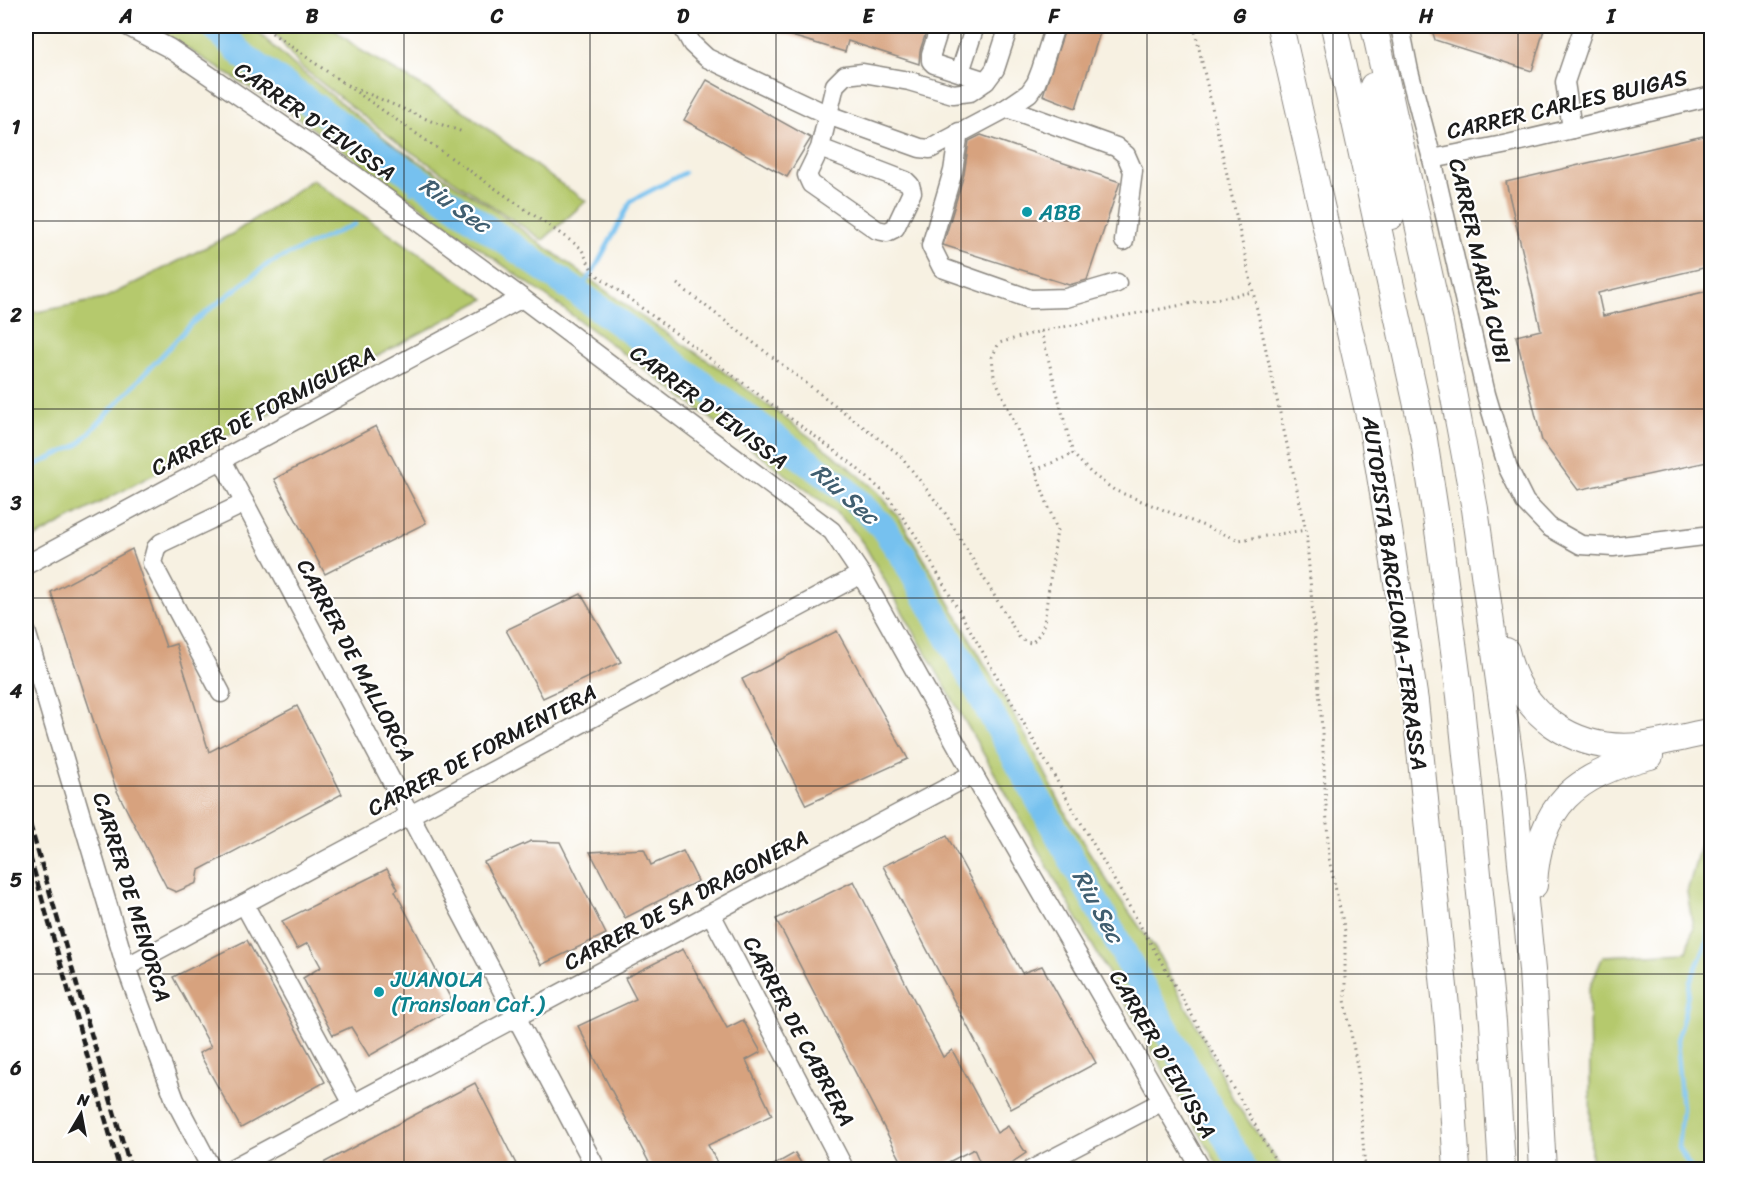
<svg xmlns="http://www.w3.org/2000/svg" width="1737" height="1195" font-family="Sriracha,sans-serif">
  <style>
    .green { fill: #b5c96d; stroke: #687244; stroke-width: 1.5 }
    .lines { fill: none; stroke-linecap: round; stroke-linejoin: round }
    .stream { stroke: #76c1ef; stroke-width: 4.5 }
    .river { stroke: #76c1ef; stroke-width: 27 }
    .building { fill: #d7a27e }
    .minor-casing { stroke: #8a867f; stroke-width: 21 }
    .highway-casing { stroke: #8a867f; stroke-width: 28 }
    .path { stroke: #8a867f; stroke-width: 3; stroke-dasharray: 1.5 4.5; stroke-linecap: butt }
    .minor { stroke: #fff; stroke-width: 18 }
    .highway { stroke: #fff; stroke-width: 26 }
    .rail { stroke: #1c1c1c; stroke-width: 4.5; stroke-dasharray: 9 4.5; stroke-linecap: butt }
    .grid { fill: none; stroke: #1c1c1c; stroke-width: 1.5; stroke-opacity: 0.55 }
    .culture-dot { fill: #0f9aa8; stroke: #fff; stroke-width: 2 }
    .labels { text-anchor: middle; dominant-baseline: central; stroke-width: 4.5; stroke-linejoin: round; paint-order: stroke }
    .street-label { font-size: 22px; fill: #1c1c1c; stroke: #fff }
    .culture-label { font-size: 22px; fill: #0d838f; stroke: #fff; text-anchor: start }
    .water-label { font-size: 24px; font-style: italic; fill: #405e70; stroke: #fff }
    .neatline { fill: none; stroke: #1c1c1c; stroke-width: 2 }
    .grid-label { font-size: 20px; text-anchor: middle; font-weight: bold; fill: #1c1c1c }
  </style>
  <rect width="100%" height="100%" fill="#fff"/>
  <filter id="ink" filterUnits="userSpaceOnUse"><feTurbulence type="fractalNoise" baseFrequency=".0167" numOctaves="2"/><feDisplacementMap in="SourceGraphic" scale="12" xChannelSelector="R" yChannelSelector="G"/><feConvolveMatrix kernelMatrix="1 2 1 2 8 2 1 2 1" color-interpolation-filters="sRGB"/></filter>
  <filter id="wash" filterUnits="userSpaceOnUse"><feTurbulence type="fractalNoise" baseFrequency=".008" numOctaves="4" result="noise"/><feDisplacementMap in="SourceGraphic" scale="24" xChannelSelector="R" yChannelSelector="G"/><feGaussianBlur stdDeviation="1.35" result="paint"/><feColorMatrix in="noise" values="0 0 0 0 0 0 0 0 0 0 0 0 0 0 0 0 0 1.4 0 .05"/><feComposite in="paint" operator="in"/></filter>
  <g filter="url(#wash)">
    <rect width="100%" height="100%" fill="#f7f1e2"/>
    <!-- green -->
    <g class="green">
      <path d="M151,26H251L295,66L395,146L489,206L642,317L716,366L848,466L878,492L900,519L926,562L1031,745L1068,818L1108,882L1156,950L1210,1051L1234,1101L1283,1169H1220L865,546L850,526L832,509L553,301L295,116Z"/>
      <path d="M269,26H330L360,50L461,109L551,177L586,201L543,240L398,143L300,66Z"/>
      <path d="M312,180L485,299L26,542V314L103,299L232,234Z"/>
      <path d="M1711,808V1169H1591L1589,990L1603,956L1687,952L1693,928L1687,892Z"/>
    </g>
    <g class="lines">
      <!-- stream -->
      <g class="stream">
        <path d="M411,192L426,185"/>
        <path d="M577,292L593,272L631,201L684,173"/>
        <path d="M27,469L78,445L191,324L268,264L355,224"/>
        <path d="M1692,1170L1678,1147L1682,1108L1676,1042L1684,1015L1690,982L1706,945L1712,916"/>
      </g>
      <!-- river -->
      <path class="river" d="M214,26L245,57L577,292L841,486L882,526L904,557L1244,1170"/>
    </g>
    <g id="blocks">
      <!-- building -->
      <g class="building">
        <path d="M768,26H928L920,51L919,64L848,41L845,52L768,29Z"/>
        <path d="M1066,26H1102L1076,108L1043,95Z"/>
        <path d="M1431,26H1545L1532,71L1435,40Z"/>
        <path d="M707,80L811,138L787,177L684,120Z"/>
        <path d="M1712,134V266L1598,293L1603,316L1712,290V461L1578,490L1542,441L1516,336L1541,330L1506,182Z"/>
        <path d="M981,135L1120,182L1087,280L1069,285L943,245L964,174L969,141Z"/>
        <path d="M376,426L426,523L325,574L274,479Z"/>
        <path d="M132,549L166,647L176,644L209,752L297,706L342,794L199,870L197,883L176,892L167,888L116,789L51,592Z"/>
        <path d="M581,594L621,662L543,698L506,630Z"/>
        <path d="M837,631L908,759L806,805L742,679Z"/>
        <path d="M947,836L1022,973L1042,966L1096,1063L1011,1109L883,866Z"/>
        <path d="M531,841L560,842L606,934L541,965L484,862Z"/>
        <path d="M644,849L651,865L683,851L698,881L625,918L590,852Z"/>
        <path d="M387,869L398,889L395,891L455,1007L369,1056L351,1027L333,1035L303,978L321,967L308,943L297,949L282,921Z"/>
        <path d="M854,881L943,1057L952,1050L997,1133L1008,1126L1026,1153L1001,1170H983L974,1149L933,1170H906L776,919Z"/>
        <path d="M247,940L325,1082L241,1128L199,1053L211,1047L173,977Z"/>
        <path d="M683,949L727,1028L743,1020L761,1052L746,1060L772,1115L708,1145L721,1170H653L578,1026L636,999L625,978Z"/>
        <path d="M475,1083L519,1170H310Z"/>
        <path d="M795,1153L805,1170H765Z"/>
      </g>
    </g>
  </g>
  <g filter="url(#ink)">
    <use href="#blocks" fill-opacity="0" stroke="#8a867f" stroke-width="1.5"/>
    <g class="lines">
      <!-- minor casing -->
      <g class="minor-casing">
        <g id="minor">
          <path d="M127,26L169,48L342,166L522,298L832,531L861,574L973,774L1202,1170"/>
          <path d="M682,26L692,44L707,58L828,115L920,148L930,149L1007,108L1029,93L1036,83L1041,70L1055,26"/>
          <path d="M940,26L931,54V61L934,64L986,81"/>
          <path d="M1400,26L1409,71L1432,159L1486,394L1508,468L1525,502L1549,527L1581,545L1613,547L1712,535"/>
          <path d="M960,72L975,26"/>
          <path d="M1007,108L1116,147L1126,155L1133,171L1124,241"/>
          <path d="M1572,129L1565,82L1584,26"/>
          <path d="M959,132L953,171L931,246L942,268L1030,299L1066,298L1117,283"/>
          <path d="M820,148L906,181L910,185L912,192L895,228L887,232L877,230L811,184L807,175L820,148L835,85L845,75L863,73L909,81L953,94L970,92L986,81L995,69L1009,26"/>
          <path d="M1432,159L1508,144L1712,96"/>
          <path d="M222,460L597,1170"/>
          <path d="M26,565L522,298"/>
          <path d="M26,631L126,967L175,1100L212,1170"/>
          <path d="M221,693L152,563L156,548L161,543L245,503"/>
          <path d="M244,904L353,1104"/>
          <path d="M711,914L845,1170"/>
          <path d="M126,967L861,574"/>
          <path d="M229,1170L973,774"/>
          <path d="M1031,1170L1163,1101"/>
        </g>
      </g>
      <!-- highway casing -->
      <g class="highway-casing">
        <g id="highway">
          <path d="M1280,26L1373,433L1389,530L1415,701L1448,1026L1457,1170"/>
          <path d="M1334,26L1423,433L1439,537L1460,696L1493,1022L1502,1170"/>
          <path d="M1374,26L1440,323L1475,509L1512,774L1532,970L1543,1170"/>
          <path d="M1373,86L1391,216"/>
          <path d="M1506,651C1520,715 1574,752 1639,746C1663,743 1688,736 1712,731"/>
          <path d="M1534,885C1538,805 1576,774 1650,756"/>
        </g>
      </g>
      <!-- path -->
      <g class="path">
        <path d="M262,26L342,82"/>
        <path d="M1194,26L1306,530L1321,714L1329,859L1345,931V1000L1358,1072L1365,1170"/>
        <path d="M342,82L581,248L593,272L851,463L887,495L916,536L1281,1170"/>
        <path d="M348,85L431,121L463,132"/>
        <path d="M677,284L900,455L945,513L1019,637L1026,642L1032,643L1041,632L1044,623L1057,530L1035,470L994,376L992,357L999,343L1041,331L1253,292"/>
        <path d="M1041,331L1073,454L1091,473L1114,490L1239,540L1306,530"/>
        <path d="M1035,470L1073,454"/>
      </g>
      <!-- minor -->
      <use href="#minor" class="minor"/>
      <!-- highway -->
      <use href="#highway" class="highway"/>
      <!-- rail -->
      <g class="rail">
        <path d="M26,811L131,1170"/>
        <path d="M26,843L120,1170"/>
      </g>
    </g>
  </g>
  <!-- grid -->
  <path class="grid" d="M219,26V1170M404,26V1170M590,26V1170M776,26V1170M961,26V1170M1147,26V1170M1333,26V1170M1518,26V1170M26,221H1712M26,409H1712M26,598H1712M26,786H1712M26,974H1712"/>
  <!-- markers -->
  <g class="culture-dot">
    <circle cx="1027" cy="212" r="6"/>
    <circle cx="379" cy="992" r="6"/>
  </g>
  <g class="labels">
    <!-- street labels -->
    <g class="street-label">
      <text transform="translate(1567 104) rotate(-13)">CARRER CARLES BUIGAS</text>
      <text transform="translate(315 121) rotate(35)">CARRER D'EIVISSA</text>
      <text transform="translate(1480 261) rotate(77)">CARRER MARÍA CUBI</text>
      <text transform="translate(709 407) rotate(37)">CARRER D'EIVISSA</text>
      <text transform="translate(263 411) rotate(-28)">CARRER DE FORMIGUERA</text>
      <text transform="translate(1395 593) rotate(82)">AUTOPISTA BARCELONA-TERRASSA</text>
      <text transform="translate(356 660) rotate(62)">CARRER DE MALLORCA</text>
      <text transform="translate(482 750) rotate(-28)">CARRER DE FORMENTERA</text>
      <text transform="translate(132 897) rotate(73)">CARRER DE MENORCA</text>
      <text transform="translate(686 900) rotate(-28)">CARRER DE SA DRAGONERA</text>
      <text transform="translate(799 1031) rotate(62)">CARRER DE CABRERA</text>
      <text transform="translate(1163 1054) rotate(60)">CARRER D'EIVISSA</text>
    </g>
    <!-- culture labels -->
    <g class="culture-label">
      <text x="1039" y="212">ABB</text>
      <text x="391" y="979">JUANOLA<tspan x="391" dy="25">(Transloan Cat.)</tspan></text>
    </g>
    <!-- water labels -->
    <g class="water-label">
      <text transform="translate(455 205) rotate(35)">Riu Sec</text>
      <text transform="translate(845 494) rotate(41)">Riu Sec</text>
      <text transform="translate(1098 906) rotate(61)">Riu Sec</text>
    </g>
  </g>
  <!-- margin -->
  <rect width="1737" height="1195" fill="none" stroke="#fff" stroke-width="66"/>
  <!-- north arrow -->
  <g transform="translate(81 1114) rotate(10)" stroke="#ffffff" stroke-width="4.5" paint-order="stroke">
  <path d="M0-4.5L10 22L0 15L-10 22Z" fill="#1c1c1c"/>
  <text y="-9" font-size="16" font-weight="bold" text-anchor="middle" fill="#1c1c1c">N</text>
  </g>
  <rect x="33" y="33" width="1671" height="1129" class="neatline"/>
  <g class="grid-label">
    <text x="126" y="23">A</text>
    <text x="312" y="23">B</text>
    <text x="497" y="23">C</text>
    <text x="683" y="23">D</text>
    <text x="868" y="23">E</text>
    <text x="1054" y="23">F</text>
    <text x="1240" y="23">G</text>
    <text x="1426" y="23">H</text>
    <text x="1611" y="23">I</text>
    <text x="16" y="134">1</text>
    <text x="16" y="322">2</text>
    <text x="16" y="510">3</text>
    <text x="16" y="698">4</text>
    <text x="16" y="887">5</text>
    <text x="16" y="1075">6</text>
  </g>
</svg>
